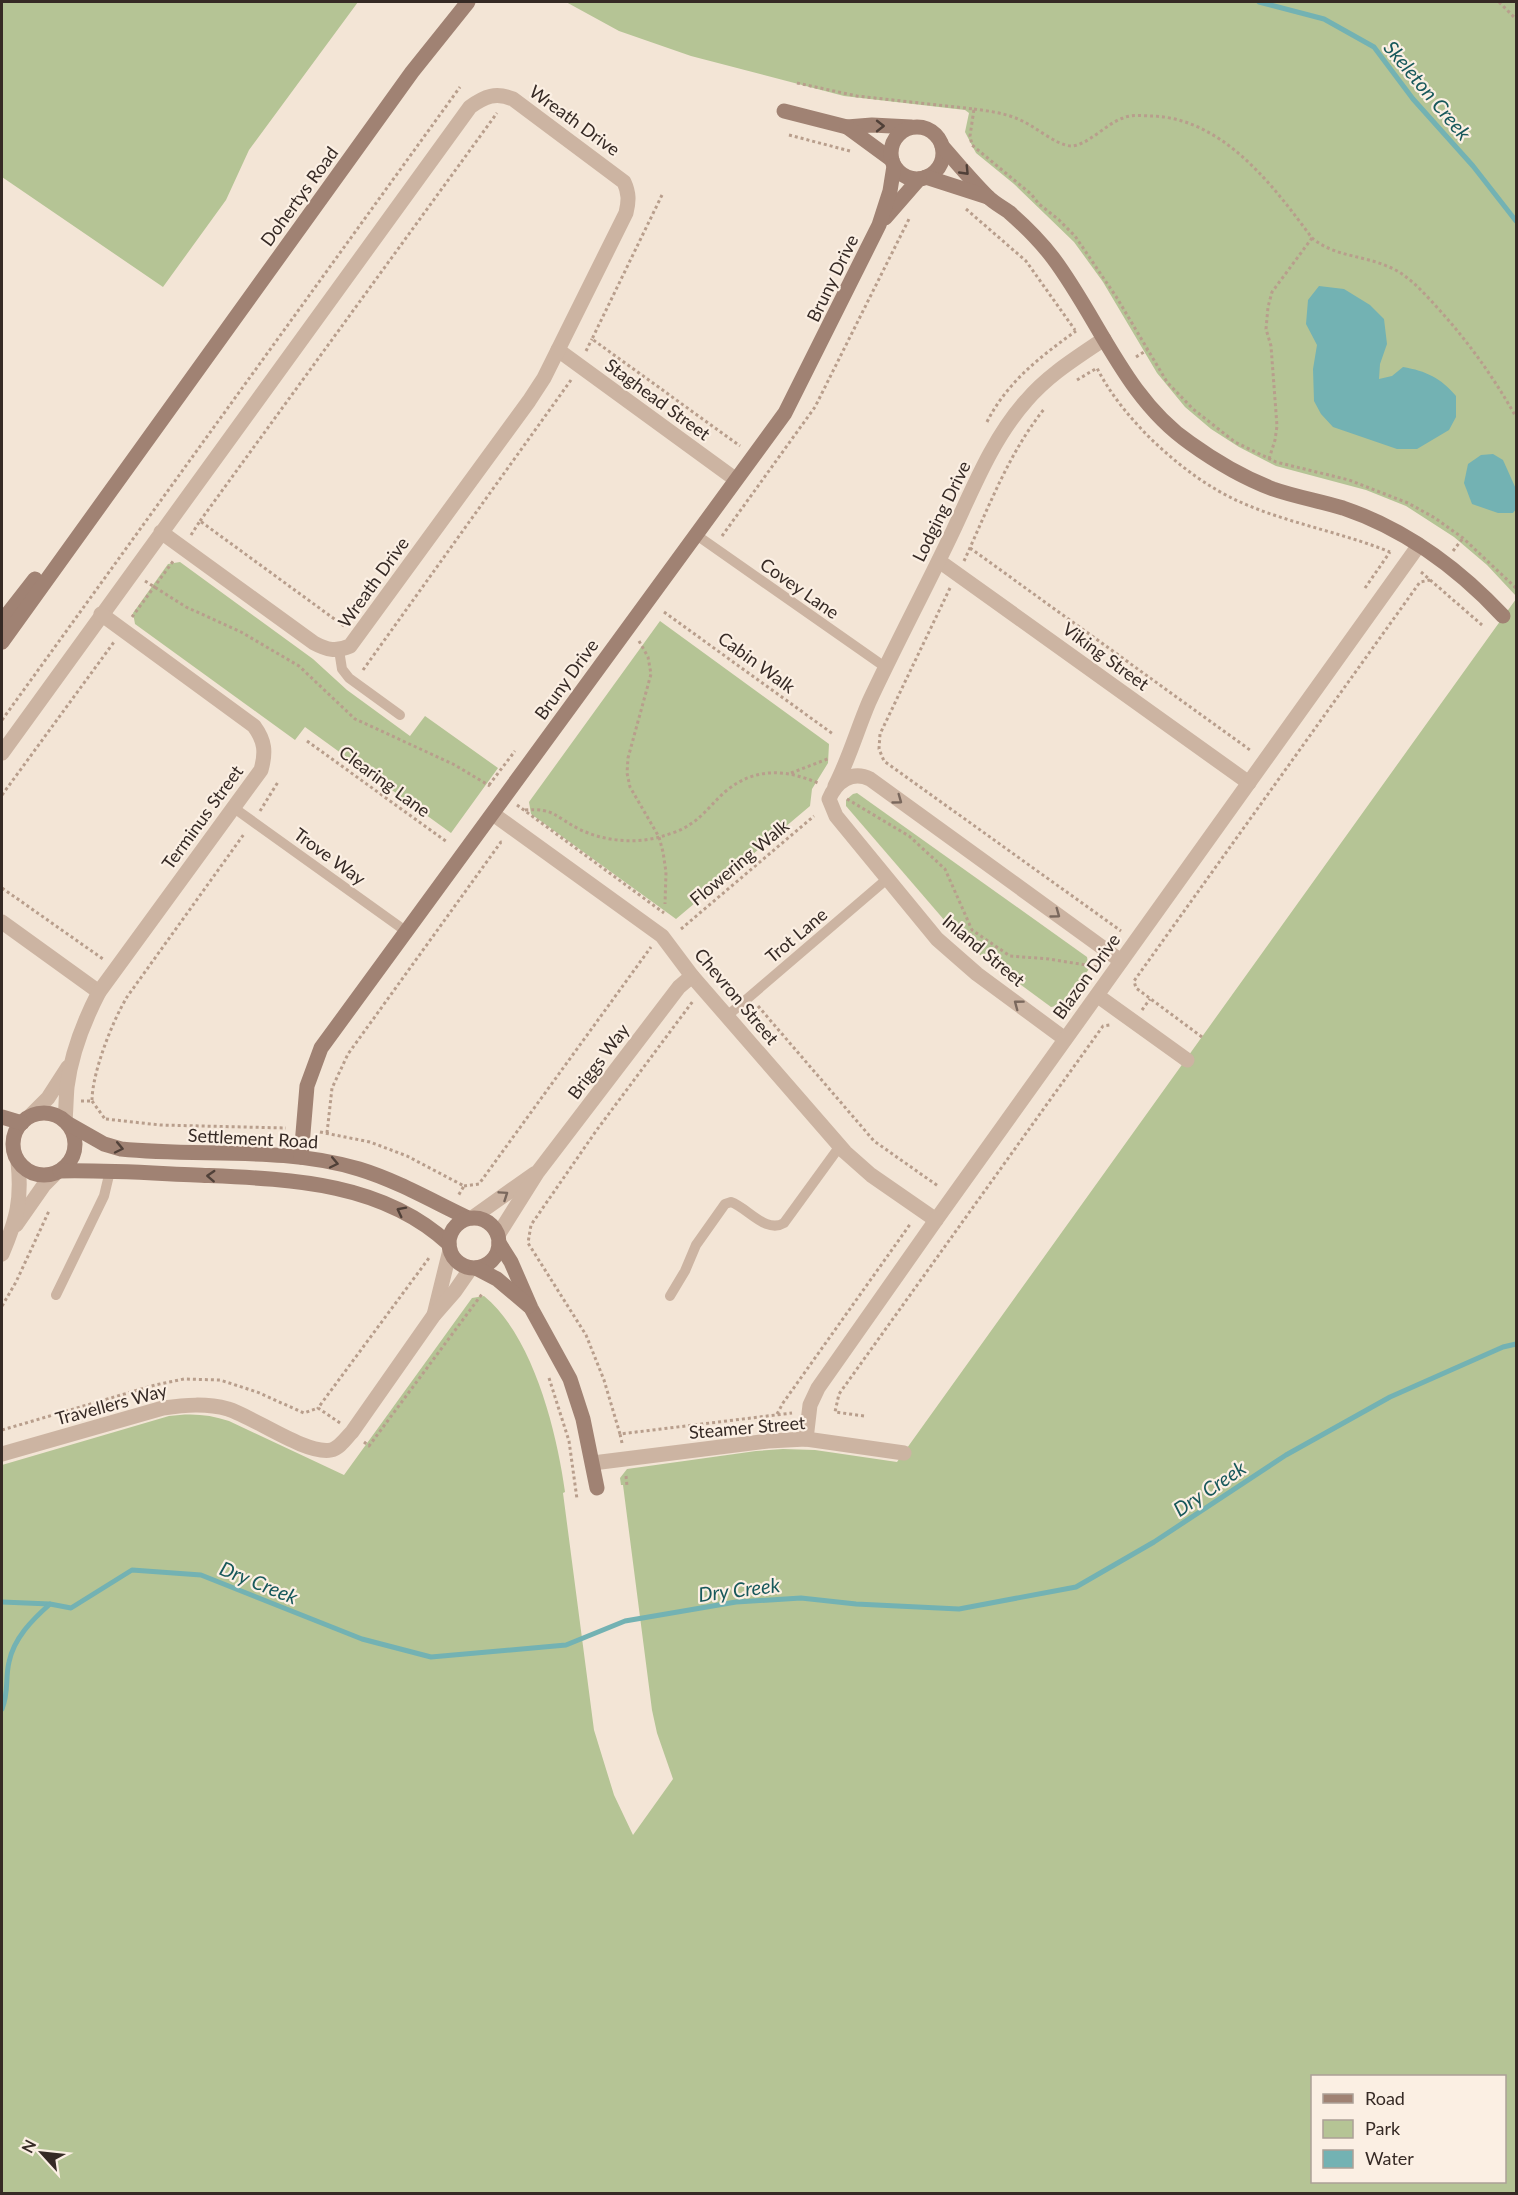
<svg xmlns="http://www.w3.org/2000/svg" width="1518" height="2195" font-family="Lato,sans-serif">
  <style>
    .green { fill: #b5c495; fill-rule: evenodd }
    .water { fill: #73b2b3 }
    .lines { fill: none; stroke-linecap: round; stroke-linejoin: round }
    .stream { stroke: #73b2b3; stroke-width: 5 }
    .path { stroke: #b89e8c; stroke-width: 3; stroke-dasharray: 3 3; stroke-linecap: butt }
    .lane { stroke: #ccb4a2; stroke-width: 10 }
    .street { stroke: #ccb4a2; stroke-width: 15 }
    .secondary { stroke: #a08273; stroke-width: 15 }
    .oneway { stroke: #504038 }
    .oneway2 { stroke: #7a685d }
    .labels { text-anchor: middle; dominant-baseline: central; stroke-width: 4.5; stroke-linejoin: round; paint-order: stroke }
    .street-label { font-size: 18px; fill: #362a25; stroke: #fbefe3 }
    .water-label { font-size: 20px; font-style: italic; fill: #17585b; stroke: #fbefe3 }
  </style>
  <rect width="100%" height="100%" fill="#f3e5d6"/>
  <!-- green -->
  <g class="green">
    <path d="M2,2H358L249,150L226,200L163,287L2,177Z"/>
    <path d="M566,2H1516V596L1487,565L1454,537L1406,506L1366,490L1276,466L1239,447L1211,429L1185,407L1157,373L1103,282L1074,242L1014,184L976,153L965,132L969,113L965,110L844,96L691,56L619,31Z"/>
    <path d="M180,562L313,659L347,690L410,736L425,716L498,768L451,833L305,727L295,740L135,624L133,613L168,564Z"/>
    <path d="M1516,599V2193L2,2194V1465L169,1416C190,1413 209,1414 229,1421L344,1475L472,1298L484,1296C533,1336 557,1432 565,1492L563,1493L594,1730L614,1795L633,1835L673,1779L657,1733L652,1710L623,1485H621L620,1478L627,1469L756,1451L783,1449L815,1450L897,1462ZM1312,2076H1504V2182H1312Z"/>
    <path d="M660,621L829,744L828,763L812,789L810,806L676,919L531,814L529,802Z"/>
    <path d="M857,793L1087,957L1089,969L1062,1005L1051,1007L964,943L846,806V800L853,794Z"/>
  </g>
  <!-- water -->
  <g class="water">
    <path d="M1319,286L1344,289L1370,305L1384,319L1387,344L1380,364L1379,379L1392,376L1403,367C1426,371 1441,378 1456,396V417L1449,430L1417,449H1397L1333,427L1321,414L1314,401L1313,369L1317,345L1306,324L1308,300Z"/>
    <path d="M1493,454L1503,460L1516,489V509L1513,513H1498L1472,504L1464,483L1468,464L1481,455Z"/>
  </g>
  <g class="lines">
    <!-- stream -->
    <g class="stream">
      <path d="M1259,2L1324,19L1374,47L1413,99L1473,166L1516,221"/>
      <path d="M2,1602L50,1604"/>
      <path d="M2,1709C9,1692 5,1679 9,1662C14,1638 32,1620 50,1604L71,1608L132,1570L201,1575L362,1639L431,1657L566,1645L625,1621L736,1602L801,1598L856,1604L959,1609L1076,1587L1154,1542L1286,1455L1390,1397L1503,1347L1516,1344"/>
    </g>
    <!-- path -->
    <g class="path">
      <path d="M1499,2L1516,19"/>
      <path d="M797,83L857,96L974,109L970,136L972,145L1031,194L1039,204L1059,220L1075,236L1117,298L1167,382L1193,409L1235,442L1276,462L1349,480L1408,503L1435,518L1463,538L1516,588"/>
      <path d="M974,109C989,111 1004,113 1018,119C1034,125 1055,145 1071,146C1087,146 1107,123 1123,118C1132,114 1144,116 1154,116C1225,120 1274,187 1312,238C1335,257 1363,255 1389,267C1407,274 1422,291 1435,305C1467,340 1493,376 1516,417"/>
      <path d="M789,135L850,151"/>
      <path d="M662,195L592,339L740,446"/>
      <path d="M966,209L1026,261L1075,330"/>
      <path d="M586,351L592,339"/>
      <path d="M1136,357L1147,350"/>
      <path d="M1077,380L1097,368C1123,420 1185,477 1238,501C1286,523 1341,532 1390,552"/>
      <path d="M987,422C1007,382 1041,356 1076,331"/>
      <path d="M1269,459L1275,440L1277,426L1271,346L1266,329L1268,307L1272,292L1312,238"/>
      <path d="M200,521L497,113"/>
      <path d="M191,535L200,521L344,626"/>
      <path d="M722,536L815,407L910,217"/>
      <path d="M970,548L1250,750"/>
      <path d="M1453,551L1463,538"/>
      <path d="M964,561C988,509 1009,452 1045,408"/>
      <path d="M1421,572L1482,625"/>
      <path d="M145,581L186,607L241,632L299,666L355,719L453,764L490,786"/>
      <path d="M950,588L880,734L879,749L884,761L1121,931"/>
      <path d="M1365,588L1390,552"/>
      <path d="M664,612L833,734"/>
      <path d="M132,617L174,560"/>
      <path d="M639,641L648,657L651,674L628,758L627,773L630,787L659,837L663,852L666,872L665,904"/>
      <path d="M363,670L571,380"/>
      <path d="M2,720L460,87"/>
      <path d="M307,741L447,842"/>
      <path d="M791,773L830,758"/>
      <path d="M489,785L515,751"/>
      <path d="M2,795L114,642"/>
      <path d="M847,799L909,836L945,869L972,930L1010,956L1049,959L1098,967"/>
      <path d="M517,805L664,913"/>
      <path d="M525,810C555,808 555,817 579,829C603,841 634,844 660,837C669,834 681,831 689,825C704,816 713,802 726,791C755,767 787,769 820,784"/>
      <path d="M260,811L278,782"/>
      <path d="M2,888L103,959"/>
      <path d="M681,929L814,816"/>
      <path d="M758,1006L874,1141L938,1186"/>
      <path d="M1142,1010L1150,999"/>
      <path d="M1202,1037L1136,988L1134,981L1420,582L1430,580"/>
      <path d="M81,1101H92C92,1073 112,1022 127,997L244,834"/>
      <path d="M92,1101L105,1119"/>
      <path d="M106,1119L160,1125L286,1128"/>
      <path d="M320,1132L370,1142L407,1156L464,1186L458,1196"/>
      <path d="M327,1133L332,1088L348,1054L501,842H503"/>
      <path d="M464,1186L479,1184L651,947"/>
      <path d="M2,1306L16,1282L49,1211"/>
      <path d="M549,1378L569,1441L577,1499"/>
      <path d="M777,1414L783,1403L911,1223"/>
      <path d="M864,1416L835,1412L839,1394L1103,1026L1110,1025"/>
      <path d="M340,1423L318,1408L429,1258"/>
      <path d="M2,1430L155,1385L184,1379L220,1380L257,1392L304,1413L318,1408"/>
      <path d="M620,1434L604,1380L586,1335L528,1243L531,1225L596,1131L693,1001"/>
      <path d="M364,1442L369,1446L482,1294"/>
      <path d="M622,1443L620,1434L792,1413"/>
      <path d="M626,1476L627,1486"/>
    </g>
    <!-- lane -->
    <g class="lane">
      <path d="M695,534L885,667"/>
      <path d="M339,650L342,669L349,678L400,715"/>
      <path d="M234,808L407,932"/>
      <path d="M727,1016L887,879"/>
      <path d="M56,1295L104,1196L110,1171"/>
      <path d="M670,1296L685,1271L696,1245L725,1204L731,1202C748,1208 766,1234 784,1223L840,1146"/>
    </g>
    <!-- street -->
    <g class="street">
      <path d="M558,350L735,479"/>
      <path d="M939,561L1249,783"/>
      <path d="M2,753L470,107C485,96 496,92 513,99L624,182C629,193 629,201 626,213L544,378L529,401L350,646C336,652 327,650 314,643L161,532"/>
      <path d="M835,786C849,759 857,730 869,702C896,644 926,588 953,531C974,486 993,438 1026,401C1048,375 1076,358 1104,339"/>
      <path d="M493,814L662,936L692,976L845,1152L871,1175L936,1220"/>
      <path d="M2,922L99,992"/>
      <path d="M1098,996L1187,1060"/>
      <path d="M1065,1039L977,974L937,939L836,816L829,799C836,782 852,770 870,779L1121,961"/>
      <path d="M30,1116L48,1098L68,1067"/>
      <path d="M65,1121C66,1110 66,1098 67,1087C71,1055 84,1021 99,992L261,770C266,752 265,741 254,726L101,614"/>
      <path d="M472,1218L534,1174"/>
      <path d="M16,1225L44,1185L55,1174"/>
      <path d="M498,1235L537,1173L679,987L692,976"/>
      <path d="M2,1254C17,1219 22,1200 18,1162"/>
      <path d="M434,1315L450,1250"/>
      <path d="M806,1439L810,1405L818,1388L936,1220L1419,545"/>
      <path d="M2,1454L163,1408C185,1405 206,1403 228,1409C254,1417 306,1455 331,1450C340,1448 346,1438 352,1432L434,1315L455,1291L471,1268"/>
      <path d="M593,1463L768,1441L806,1439L904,1453"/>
    </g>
    <!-- secondary -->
    <g class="secondary">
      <path d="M784,111L847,127L872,125L911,127"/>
      <path d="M847,127L892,160"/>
      <circle cx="917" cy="153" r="26"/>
      <path d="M942,146C957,163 971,180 987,196C994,203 1002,207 1009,212C1025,226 1041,242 1053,258C1099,319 1125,398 1190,443C1215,461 1244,478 1273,489C1296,497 1320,501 1343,508C1405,529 1459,569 1503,616"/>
      <path d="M926,177L988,197"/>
      <path d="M885,218L919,179"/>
      <path d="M2,621L35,579"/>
      <path d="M2,642L412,72L468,2"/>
      <circle cx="44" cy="1144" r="31"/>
      <path d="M2,1117L22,1123"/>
      <path d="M67,1123L104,1144L121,1149C200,1157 283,1146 359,1169C398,1181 432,1201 468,1218"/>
      <path d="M301,1157L307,1086L321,1048L785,413L879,225L890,191L894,166"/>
      <path d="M60,1171C105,1170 150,1173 196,1175C285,1179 380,1180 449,1244"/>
      <circle cx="474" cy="1243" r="25"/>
      <path d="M499,1243L511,1262L531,1308L570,1379L583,1419L597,1488"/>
      <path d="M476,1268L497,1279L529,1306"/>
    </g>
  </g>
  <!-- one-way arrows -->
  <defs><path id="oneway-chevron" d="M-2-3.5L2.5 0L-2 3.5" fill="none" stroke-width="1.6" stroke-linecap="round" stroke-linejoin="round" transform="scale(1.5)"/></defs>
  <g class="oneway">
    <use href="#oneway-chevron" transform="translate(880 126)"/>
    <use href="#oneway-chevron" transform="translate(965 171) rotate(46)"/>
    <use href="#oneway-chevron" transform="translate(119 1148) rotate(12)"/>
    <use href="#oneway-chevron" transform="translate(334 1163) rotate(12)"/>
    <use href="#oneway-chevron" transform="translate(211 1176) rotate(-177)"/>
    <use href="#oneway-chevron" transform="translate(401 1211) rotate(-153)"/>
  </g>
  <g class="oneway2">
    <use href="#oneway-chevron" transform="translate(898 800) rotate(36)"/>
    <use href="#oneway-chevron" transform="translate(1056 914) rotate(36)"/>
    <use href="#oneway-chevron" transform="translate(1018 1004) rotate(-143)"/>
    <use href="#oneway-chevron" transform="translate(504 1195) rotate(-34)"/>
  </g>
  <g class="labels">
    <!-- street labels -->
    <g class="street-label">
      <text transform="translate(575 120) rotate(36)">Wreath Drive</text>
      <text transform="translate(299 196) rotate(-54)">Dohertys Road</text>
      <text transform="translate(832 278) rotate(-64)">Bruny Drive</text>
      <text transform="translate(658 399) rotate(36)">Staghead Street</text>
      <text transform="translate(941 511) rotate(-64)">Lodging Drive</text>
      <text transform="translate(373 582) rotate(-54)">Wreath Drive</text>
      <text transform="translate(800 588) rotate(35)">Covey Lane</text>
      <text transform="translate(1106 656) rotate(36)">Viking Street</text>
      <text transform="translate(757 662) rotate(36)">Cabin Walk</text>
      <text transform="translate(566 679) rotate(-54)">Bruny Drive</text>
      <text transform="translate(385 781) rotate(36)">Clearing Lane</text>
      <text transform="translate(202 817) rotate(-54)">Terminus Street</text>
      <text transform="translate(330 856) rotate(36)">Trove Way</text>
      <text transform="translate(739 862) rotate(-40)">Flowering Walk</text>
      <text transform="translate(796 935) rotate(-40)">Trot Lane</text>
      <text transform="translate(984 950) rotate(40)">Inland Street</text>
      <text transform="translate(1086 976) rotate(-54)">Blazon Drive</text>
      <text transform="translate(737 996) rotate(50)">Chevron Street</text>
      <text transform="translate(598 1061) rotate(-53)">Briggs Way</text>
      <text transform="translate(253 1138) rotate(3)">Settlement Road</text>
      <text transform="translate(111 1404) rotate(-15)">Travellers Way</text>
      <text transform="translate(747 1427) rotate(-5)">Steamer Street</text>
    </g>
    <!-- water labels -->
    <g class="water-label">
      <text transform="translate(1428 90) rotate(50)">Skeleton Creek</text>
      <text transform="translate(1209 1488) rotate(-34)">Dry Creek</text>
      <text transform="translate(259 1582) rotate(22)">Dry Creek</text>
      <text transform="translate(739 1589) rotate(-7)">Dry Creek</text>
    </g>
  </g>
  <!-- border -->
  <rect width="1518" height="2195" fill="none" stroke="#362a25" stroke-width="6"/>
  <!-- legend -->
  <rect x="1311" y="2075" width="195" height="108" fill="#fbefe3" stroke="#aca097" stroke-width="1.5"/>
  <rect x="1323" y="2094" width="30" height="9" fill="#a08273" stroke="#aca097" stroke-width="1.5"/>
  <text x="1365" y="2105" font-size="18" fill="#362a25">Road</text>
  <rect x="1323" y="2120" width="30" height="18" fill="#b5c495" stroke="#aca097" stroke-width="1.5"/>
  <text x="1365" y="2135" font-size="18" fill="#362a25">Park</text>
  <rect x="1323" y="2150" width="30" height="18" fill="#73b2b3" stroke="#aca097" stroke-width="1.5"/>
  <text x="1365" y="2165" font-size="18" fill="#362a25">Water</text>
  <!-- north arrow -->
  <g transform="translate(42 2153) rotate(297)" stroke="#fbefe3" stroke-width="4.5" paint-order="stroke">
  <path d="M0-4.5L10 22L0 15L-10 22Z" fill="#362a25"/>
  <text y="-9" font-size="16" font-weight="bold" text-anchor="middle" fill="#362a25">N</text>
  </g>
</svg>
